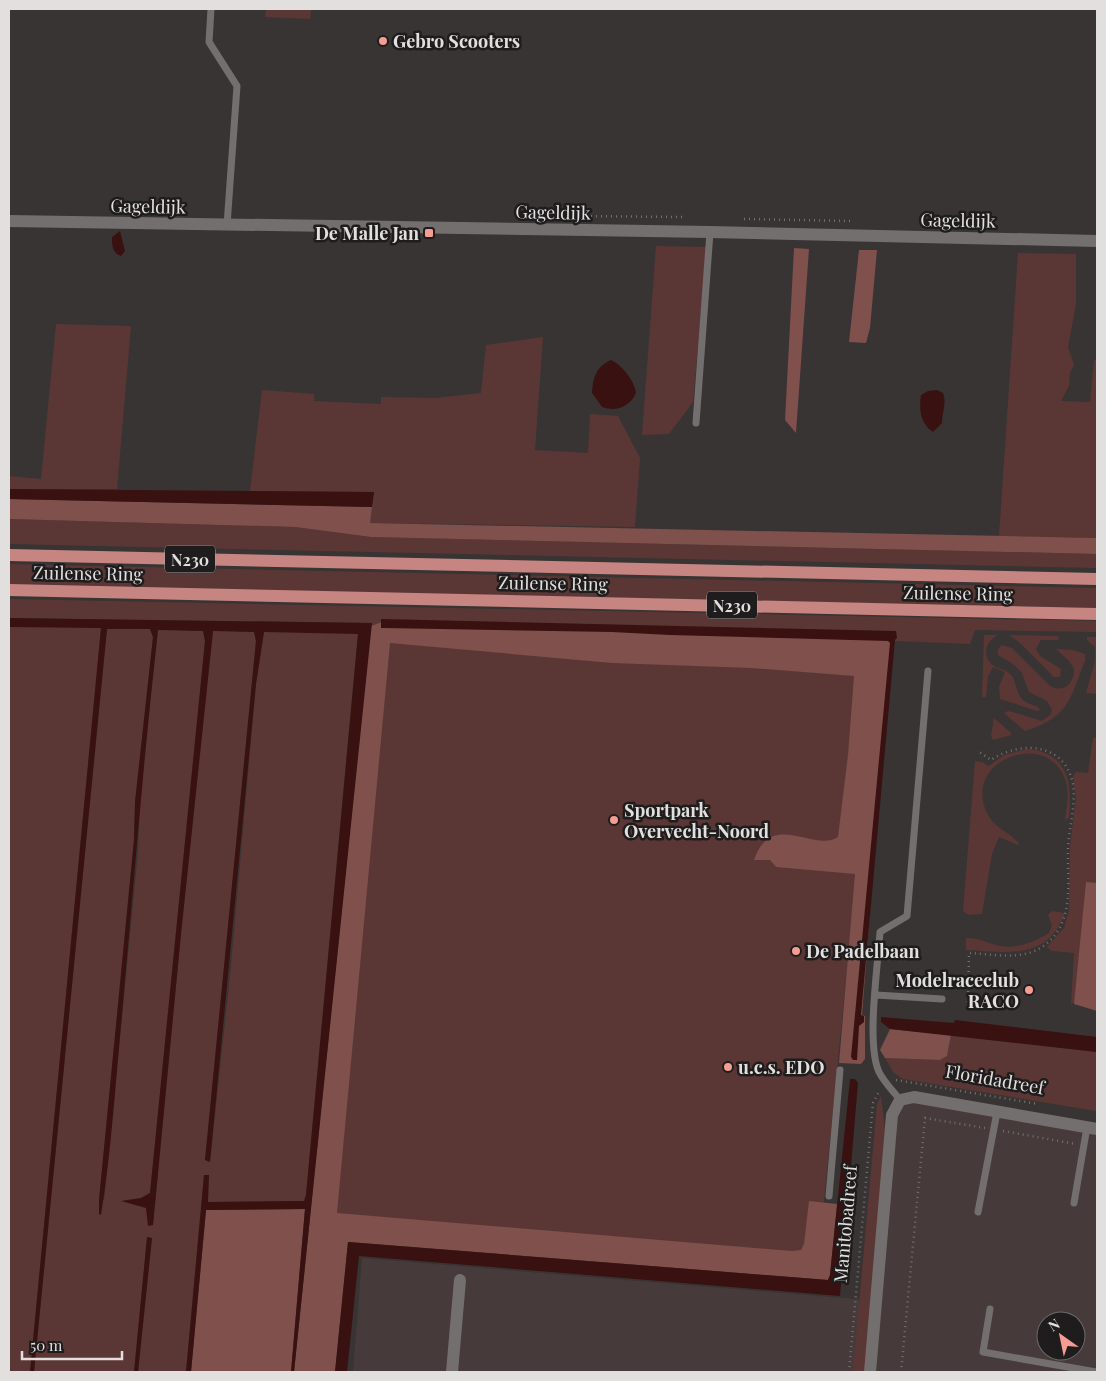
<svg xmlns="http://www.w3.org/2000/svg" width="1106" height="1381" font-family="'Playfair Display',serif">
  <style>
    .built { fill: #463b3a; fill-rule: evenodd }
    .green { fill: #5a3734 }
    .forest { fill: #7f504c }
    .water { fill: #391110 }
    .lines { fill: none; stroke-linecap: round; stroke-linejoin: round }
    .path { stroke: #747070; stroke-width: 2.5; stroke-dasharray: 1 4; stroke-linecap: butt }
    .service { stroke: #746f6f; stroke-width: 7 }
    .minor { stroke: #746f6f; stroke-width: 12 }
    .tertiary { stroke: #746f6f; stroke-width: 12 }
    .primary { stroke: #c68580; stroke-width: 12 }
    .poi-dot { fill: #f59c94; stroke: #1e1c1c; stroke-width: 2 }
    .labels { text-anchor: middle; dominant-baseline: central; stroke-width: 5; stroke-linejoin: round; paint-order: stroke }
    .shield { fill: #1e1c1c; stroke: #a7a4a4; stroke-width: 1 }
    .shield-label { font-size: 16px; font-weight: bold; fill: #e2dfdf }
    .poi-label { font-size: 18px; font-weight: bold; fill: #e2dfdf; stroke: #1e1c1c; text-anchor: start }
    .street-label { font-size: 18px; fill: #e2dfdf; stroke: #1e1c1c }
  </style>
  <rect width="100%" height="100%" fill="#383433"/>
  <!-- built -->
  <path class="built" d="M903,1094L1097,1127V1372H353L362,1258L878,1301L893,1102ZM1046,1321H1076V1351H1046Z"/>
  <!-- green -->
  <g class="green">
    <path d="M266,9H311L310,19L265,17Z"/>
    <path d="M656,246L707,247L693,402L669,434L642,435Z"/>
    <path d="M1018,253L1076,254V304L1068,347L1074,365L1070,373L1069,386L1061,401L1090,402L1094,360H1097V538L999,536Z"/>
    <path d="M56,324L131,326L117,489H9V476L41,479Z"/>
    <path d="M543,337L535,450L588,453L590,414L618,416L640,458L635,527L369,523L374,492L250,491L262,390L314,394V401L381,404V397L436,398L481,393L486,345Z"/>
    <path d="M9,519L295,527L371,537L1097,554V568L9,544Z"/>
    <path d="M9,564L1097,588V608L9,585Z"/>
    <path d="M9,599L1097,621V632L975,630L970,644L387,620L371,626V623L9,618Z"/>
    <path d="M59,626L101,628L30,1372H9V627Z"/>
    <path d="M107,629H150L153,637L135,802L134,840L99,1200H104L106,1180L138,853L140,799L158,629L203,631L205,641L150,1193L141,1198L123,1201L147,1208L148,1226L153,1225L181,934L213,630L254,632L256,641L205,1160L210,1162L231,966L256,684L264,631L358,633L306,1195L304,1201L207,1202L209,1175H204L186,1372H138L152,1238H147L134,1372H34Z"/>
    <path d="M984,635H998C985,641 981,657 994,666C1000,670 1006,669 1011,675C1017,682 1015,691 1022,699C1027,705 1037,704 1040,710L1037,711L1000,699L999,687L1005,672L993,667L988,676L986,697H982Z"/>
    <path d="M1009,635L1058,636L1059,640H1041L1036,649L1040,656L1061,669L1060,677H1054L1020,643Z"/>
    <path d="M1087,637H1097V694L1086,693L1095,661V647L1087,640Z"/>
    <path d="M382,638L877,668L818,1261L331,1228Z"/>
    <path d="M1002,645L1012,648L1050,686C1064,694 1075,682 1074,669L1069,661L1056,649L1073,650L1085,654V661C1069,701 1069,717 1025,731L1005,714V712L1009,711L1042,721L1050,715L1052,710L1047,701L1029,692L1022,673L1013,664L998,655V649Z"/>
    <path d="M994,718L1011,733V735L993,740L991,736Z"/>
    <path d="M1097,737V883H1086L1076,1001L1071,1004L1074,953L1052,951L1047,947L1064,928L1069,910L1070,846L1076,798L1073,776L1076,772L1088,773L1093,738Z"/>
    <path d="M1027,749C1069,753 1072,783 1069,817L1065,821C1066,810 1069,798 1067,786C1054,725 958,759 988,815C996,829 1009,832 1019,843L1018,845L999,837L992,854L982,914L968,915L963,911L975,761L982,762L989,766L1004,755Z"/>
    <path d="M1052,911L1065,913C1047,961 1008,952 966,950V938C977,938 983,941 993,944C1012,951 1033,943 1049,933L1052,925L1048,915Z"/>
    <path d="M951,1035L1097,1052L1096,1111L903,1079L894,1073L885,1058L940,1060L947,1056Z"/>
    <path d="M881,1096L885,1129L865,1372H853L877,1104Z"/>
  </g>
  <!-- forest -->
  <g class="forest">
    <path d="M794,248L809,249L796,433L785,420Z"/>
    <path d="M859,250H877L870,328L866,343L849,342Z"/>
    <path d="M9,499L372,507L370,523L1097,538V554L371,537L295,527L9,519Z"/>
    <path d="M387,620L891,640L862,1015L865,1016V1059L861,1064L839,1063L855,874L776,867L770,860H754C771,809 814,853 838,837L848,755L854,676L751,668L612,663L390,643L337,1213L792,1251L801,1250L804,1244L809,1201L837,1204L830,1275L828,1280L348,1242L335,1372H294L371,626Z"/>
    <path d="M1086,882L1097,883V1011L1074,1004Z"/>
    <path d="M890,1029L951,1035L947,1056L940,1060L885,1058L880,1050Z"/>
    <path d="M305,1209L291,1372H191L206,1210Z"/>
  </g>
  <!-- water -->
  <g class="water">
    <path d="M120,231L125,251L121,256C112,253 112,245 112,237Z"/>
    <path d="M611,360C623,366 634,380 636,393C630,407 616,412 602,407L592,393C593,377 596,367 611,360Z"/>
    <path d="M937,390L943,393C947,402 942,413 942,423L933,432C920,423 919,409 921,395L928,391Z"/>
    <path d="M9,489L374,492L372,507L9,499Z"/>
    <path d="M9,618L372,623L294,1372H291L305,1209L206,1210L191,1372H186L204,1175H209L208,1202L304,1201L306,1195L358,634L264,632L256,684L210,1162L205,1160L256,641L254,632L213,631L181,934L153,1225L148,1226L146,1208L121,1201L141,1198L150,1193L205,641L203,631L158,630C143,762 133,894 121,1026C115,1089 111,1152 101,1215L99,1214V1200L134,840L135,802L153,637L150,629H107L34,1372H30L101,628L9,627Z"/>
    <path d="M381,619L896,631L897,638L895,640L861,1015L864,1016V1022L859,1026L857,1060H853L851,1057L890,643L888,641L670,635L612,632L384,628H381Z"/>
    <path d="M881,1017L954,1023L955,1020L1097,1037V1052L890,1029L881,1022Z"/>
    <path d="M850,1079H855L858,1083L840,1296L359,1256L347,1372H335L348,1242L828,1280L830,1275Z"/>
    <path d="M147,1237L152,1238L138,1372H134Z"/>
  </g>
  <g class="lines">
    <!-- path -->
    <g class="path">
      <path d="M571,216L683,217"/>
      <path d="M744,219L851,221"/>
      <path d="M968,1002L969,953C994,954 1024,962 1046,944C1075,921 1067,882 1068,848C1069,828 1076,805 1073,784C1065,743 1021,740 991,760L978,751"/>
      <path d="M896,1080L1038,1104"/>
      <path d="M1003,1131L1076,1144"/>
      <path d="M849,1372L873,1103L880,1090"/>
      <path d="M901,1372L925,1118L985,1128"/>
    </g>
    <!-- service -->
    <g class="service">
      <path d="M211,9L209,42L237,86L227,225"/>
      <path d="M696,423L710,232"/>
      <path d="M876,995L942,999"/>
      <path d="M900,1100C893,1091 884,1082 879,1072C866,1044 878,965 880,932L907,916L928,671"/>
      <path d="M829,1196L840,1070"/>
      <path d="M1074,1203L1087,1127"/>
      <path d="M978,1212L997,1112"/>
      <path d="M990,1309L983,1352L1096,1372"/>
    </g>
    <!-- minor -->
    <path class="minor" d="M452,1372L460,1280"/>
    <!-- tertiary -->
    <g class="tertiary">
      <path d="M9,221L710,232L1097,241"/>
      <path d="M870,1372L892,1115L900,1100L914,1097L1097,1129"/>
    </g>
    <!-- primary -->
    <g class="primary">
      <path d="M9,555L1097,579"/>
      <path d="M9,590L1097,614"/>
    </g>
  </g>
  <!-- markers -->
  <g class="poi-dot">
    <circle cx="383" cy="41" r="5"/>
    <rect x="424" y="228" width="10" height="10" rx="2.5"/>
    <circle cx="614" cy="820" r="5"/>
    <circle cx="796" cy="951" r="5"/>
    <circle cx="1029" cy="990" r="5"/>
    <circle cx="728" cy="1067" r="5"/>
  </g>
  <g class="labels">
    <!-- shield labels -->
    <g class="shield">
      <rect x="165" y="545.5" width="50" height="27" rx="4"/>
      <rect x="707" y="591.5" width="50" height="27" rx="4"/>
    </g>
    <g class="shield-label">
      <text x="190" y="559">N230</text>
      <text x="732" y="605">N230</text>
    </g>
    <!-- poi labels -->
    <g class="poi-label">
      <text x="393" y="41">Gebro Scooters</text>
      <text x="419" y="233" text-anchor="end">De Malle Jan</text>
      <text x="624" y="810">Sportpark<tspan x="624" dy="21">Overvecht-Noord</tspan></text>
      <text x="806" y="951">De Padelbaan</text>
      <text x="1019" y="980" text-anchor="end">Modelraceclub<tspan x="1019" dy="21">RACO</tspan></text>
      <text x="738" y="1067">u.c.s. EDO</text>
    </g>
    <!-- street labels -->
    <g class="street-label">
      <text transform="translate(148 206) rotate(1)">Gageldijk</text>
      <text transform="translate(553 212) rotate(1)">Gageldijk</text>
      <text transform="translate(958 220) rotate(1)">Gageldijk</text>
      <text transform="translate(88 573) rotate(1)">Zuilense Ring</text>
      <text transform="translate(553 583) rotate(1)">Zuilense Ring</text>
      <text transform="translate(958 593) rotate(1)">Zuilense Ring</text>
      <text transform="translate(995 1079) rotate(10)">Floridadreef</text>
      <text transform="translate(845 1224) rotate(-85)">Manitobadreef</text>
    </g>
  </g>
  <!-- border -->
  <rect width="1106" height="1381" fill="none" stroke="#e2dfdf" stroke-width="20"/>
  <!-- north arrow -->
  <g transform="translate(1061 1336) rotate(327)"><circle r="24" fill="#1e1c1c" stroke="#6c6a6a"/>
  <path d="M0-4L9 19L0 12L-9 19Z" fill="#f59c94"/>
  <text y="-8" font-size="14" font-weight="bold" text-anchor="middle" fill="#e2dfdf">N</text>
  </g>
  <!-- scale -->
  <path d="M22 1351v8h100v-8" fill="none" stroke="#e2dfdf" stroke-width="2.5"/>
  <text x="30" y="1351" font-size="15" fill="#e2dfdf" stroke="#1e1c1c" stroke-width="4" paint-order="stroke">50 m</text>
</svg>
